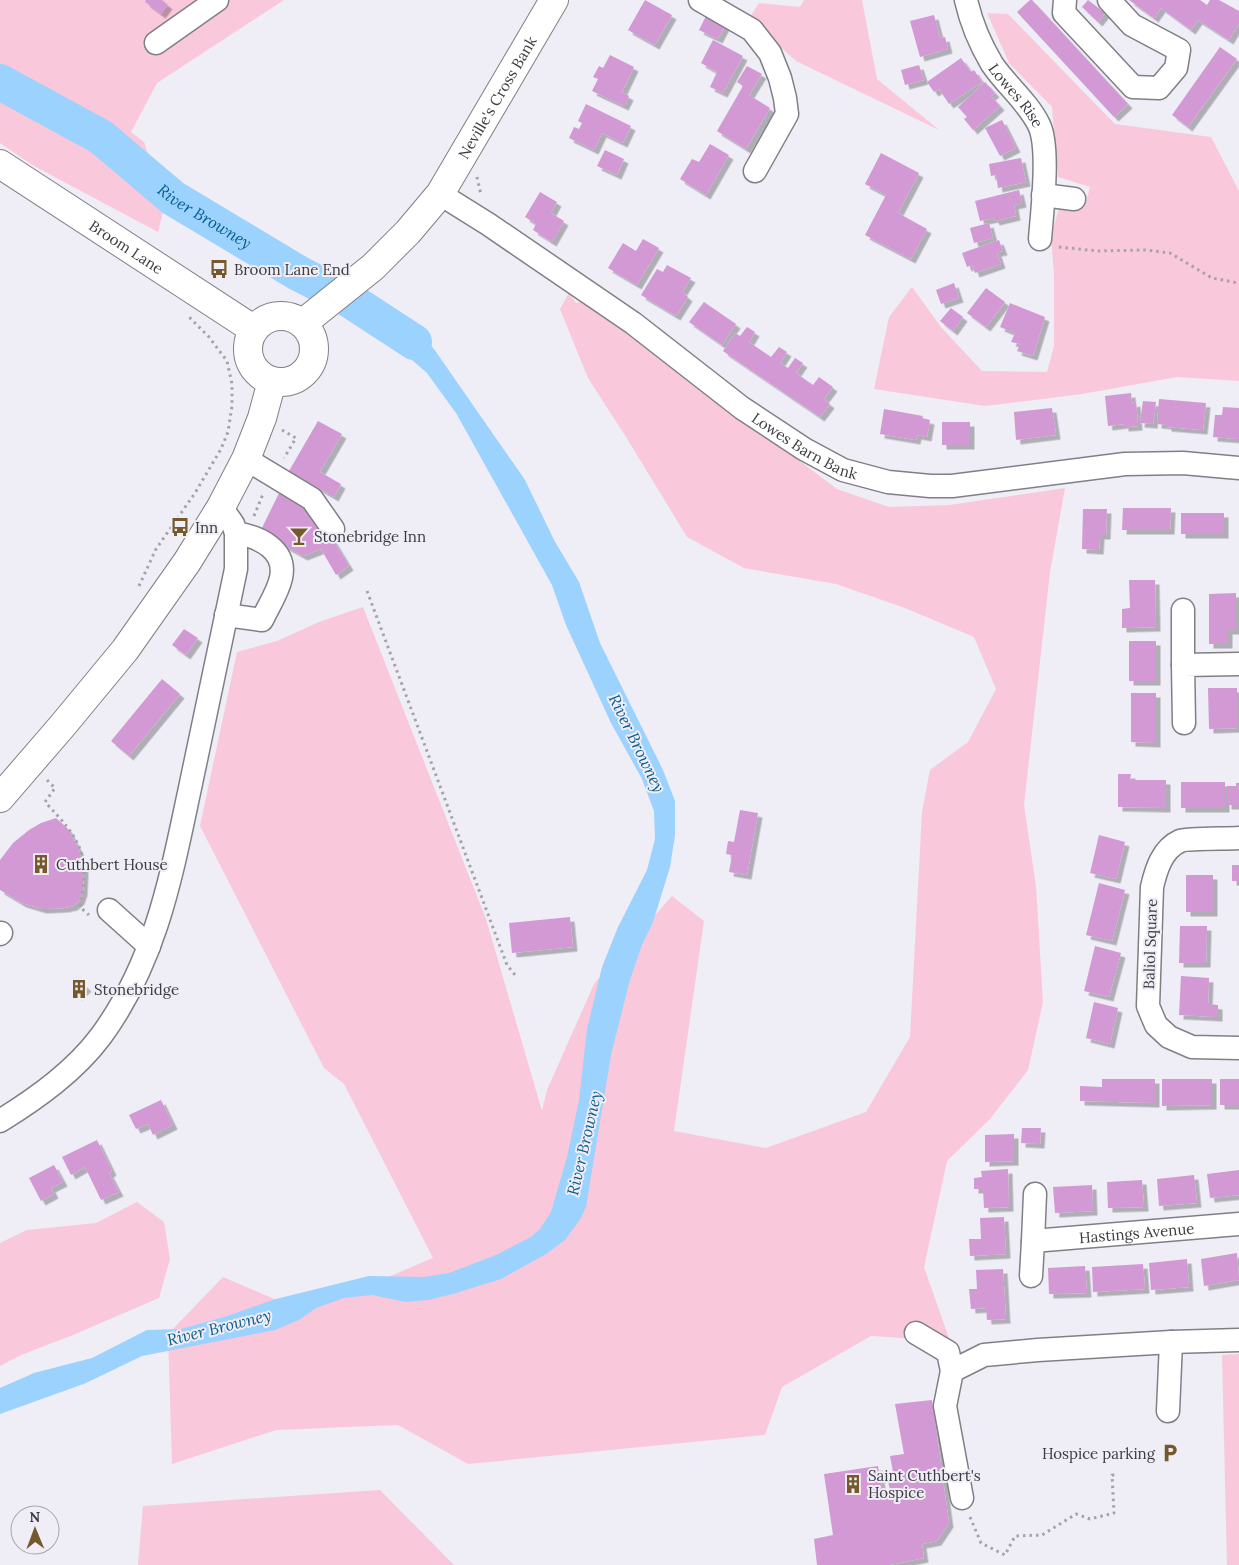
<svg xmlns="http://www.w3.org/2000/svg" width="1239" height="1565" font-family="Lora,serif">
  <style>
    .green { fill: #f9c9db }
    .water { fill: #9bd2fe }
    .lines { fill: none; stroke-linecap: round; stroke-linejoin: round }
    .river { stroke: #9bd2fe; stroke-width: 36 }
    .building { fill: #d299d4; filter: url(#shadow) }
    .minor-casing { stroke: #817f86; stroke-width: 25 }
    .major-casing { stroke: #817f86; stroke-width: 30 }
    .path { stroke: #a5a3aa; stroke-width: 3; stroke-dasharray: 2.5 4; stroke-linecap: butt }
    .minor { stroke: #fff; stroke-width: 22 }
    .major { stroke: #fff; stroke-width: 28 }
    .labels { text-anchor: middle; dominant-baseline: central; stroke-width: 4; stroke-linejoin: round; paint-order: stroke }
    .street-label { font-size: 15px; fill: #3c3b3f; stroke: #efedf6 }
    .poi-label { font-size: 15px; fill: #3c3b3f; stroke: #efedf6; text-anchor: start }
    .water-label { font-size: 16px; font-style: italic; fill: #075d8f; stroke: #efedf6 }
  </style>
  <defs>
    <filter id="shadow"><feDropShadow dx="4.5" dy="4.5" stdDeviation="0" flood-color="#0004"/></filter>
  </defs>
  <rect width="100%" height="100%" fill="#efedf6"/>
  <!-- green -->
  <g class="green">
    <path d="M0,0H284L157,83L131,132L144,142L165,204L158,232L34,166L0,143Z"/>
    <path d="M804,0H862L877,79L939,130L796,61L749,19L759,3L800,7Z"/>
    <path d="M987,13L1008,14L1115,124L1211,137L1239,191V381L1177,377L1082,394L985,406L874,389L889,317L912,287L941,327L982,371L1047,372L1054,346V275L1051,235L1059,209L1086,202L1090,187L1058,177L1052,107L1009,63Z"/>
    <path d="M569,293L576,303L583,301L632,335L837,489L889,507L949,505L1065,488L1050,572L1024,805L1036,886L1043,1002L1028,1070L990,1119L947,1161L924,1267L950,1341L871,1336L782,1387L765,1435L468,1464L398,1425L276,1430L172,1464L168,1334L223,1277L293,1307L369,1285L433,1258L344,1084L324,1068L200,826L237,652L277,641L319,622L363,607L486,919L542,1111L547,1090L594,984L672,896L704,921L674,1131L766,1148L866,1112L910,1037L922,812L930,770L968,742L996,689L974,637L905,608L836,584L744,568L687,537L626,437L588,378L560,309Z"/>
    <path d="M137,1202L164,1222L170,1259L159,1298L73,1335L21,1355L0,1366V1243L27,1230L96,1223Z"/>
    <path d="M1239,1354V1565H1227L1222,1355Z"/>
    <path d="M380,1490L454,1565H138L143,1506Z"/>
  </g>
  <!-- water -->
  <path class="water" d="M382,303L406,317L434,349L525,480L554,540L579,582L600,643L663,770L675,801V835L670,867L653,922L642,945L629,983L611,1055L586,1207L581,1218L565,1240L546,1254L501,1279L453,1294L428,1300L406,1302L372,1295L344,1298L316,1308L299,1320L275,1330L142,1356L86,1383L0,1414V1388L34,1373L92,1358L147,1330L181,1329L224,1317L276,1299L369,1276L424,1277L449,1273L496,1255L531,1237L540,1229L551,1212L567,1157L579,1100L587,1029L602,967L618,927L647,870L655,839L654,811L642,779L611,723L566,625L552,585L456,413L427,373L397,347L363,325Z"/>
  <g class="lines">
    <!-- river -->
    <path class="river" id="s1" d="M0,82L101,137L173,198L298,273L345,297L414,342"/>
  </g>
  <!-- building -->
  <g class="building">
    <path d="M146,0H162L168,5L161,14L145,2Z"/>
    <path d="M645,0L672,15L655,45L628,30Z"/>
    <path d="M1030,0H1032L1128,104L1114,117L1017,12Z"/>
    <path d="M1088,0L1105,13L1098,22L1082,7Z"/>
    <path d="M1129,0H1200L1207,5L1210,0H1219L1239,11V23L1229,40L1198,20L1191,30L1161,8L1154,18Z"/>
    <path d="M707,14L726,24L718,39L699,30Z"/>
    <path d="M934,15L940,38L945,37L948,49L920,57L910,21Z"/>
    <path d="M713,40L743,56L723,93L710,87L717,72L701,63Z"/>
    <path d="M1220,47L1237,59L1188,127L1172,115Z"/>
    <path d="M610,55L634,67L622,92L629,96L624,106L592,91L598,79L593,77L599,66L603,68Z"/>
    <path d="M961,58L971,72L974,70L982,82L949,104L939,89L934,92L927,82Z"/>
    <path d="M919,65L924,80L905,85L901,70Z"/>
    <path d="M747,66L762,74L749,95L770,108L746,149L717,131L743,86L737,82Z"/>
    <path d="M985,82L995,93L991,96L1000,106L973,130L964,119L967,117L958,107Z"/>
    <path d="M586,104L631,126L623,143L602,133L594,150L569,138L574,127L579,129L582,123L578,121Z"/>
    <path d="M1002,120L1016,148L1000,156L985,128Z"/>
    <path d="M710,144L729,155L706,195L680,179L692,159L699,162Z"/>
    <path d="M605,150L624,159L617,175L597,166Z"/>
    <path d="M881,153L919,173L898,213L927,229L911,259L865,235L886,195L865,184Z"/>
    <path d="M1021,158L1026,182L998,188L996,175L991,176L989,164Z"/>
    <path d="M1019,190L1022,203L1014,205L1016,216L995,221L994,218L980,221L975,201Z"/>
    <path d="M540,192L557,202L551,213L564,221L552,242L533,230L536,224L525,217Z"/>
    <path d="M989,223L993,238L974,243L970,228Z"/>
    <path d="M643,239L659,248L637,285L608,268L623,243L636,251Z"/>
    <path d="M999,240L1003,251L997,252L1001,264L975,273L972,265L967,267L962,253Z"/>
    <path d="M667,265L691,278L682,292L688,297L676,316L641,295L657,269L663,272Z"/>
    <path d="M954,283L959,298L941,304L936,290Z"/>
    <path d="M986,288L1005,302L986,327L967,313Z"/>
    <path d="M704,302L736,324L722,345L689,322Z"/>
    <path d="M1010,303L1045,317L1033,356L1017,351L1020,344L1011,342L1015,333L1000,327Z"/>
    <path d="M951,308L963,317L953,331L940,321Z"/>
    <path d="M747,327L755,332L749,342L771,357L779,347L787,352L780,363L788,368L795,358L803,363L796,373L813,385L819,377L833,387L824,399L830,404L820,417L723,351L735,333L740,336Z"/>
    <path d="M1131,393L1132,403L1136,402L1138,426L1124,427V424L1108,426L1105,396Z"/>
    <path d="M1159,399L1206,403L1203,430L1167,427V425L1157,424Z"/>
    <path d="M1143,401L1156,402L1153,424L1140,423Z"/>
    <path d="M1223,407L1239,408V439L1213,437L1215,415H1222Z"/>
    <path d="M1052,408L1056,435L1016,440L1014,412Z"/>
    <path d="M884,409L923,416L922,418L930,420L927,437L917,435L916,440L880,434Z"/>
    <path d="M318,421L342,434L320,472L341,484L334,497L289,471Z"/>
    <rect x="942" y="422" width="28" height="23"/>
    <path d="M281,489L313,507L349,566L336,575L321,549L303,556L260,532Z"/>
    <path d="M1123,508H1171L1170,530H1122Z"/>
    <path d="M1083,509H1107L1106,535H1100L1099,550L1082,549Z"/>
    <rect x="1181" y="513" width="43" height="21"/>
    <path d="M1129,580H1155L1156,627L1122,628V609L1130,608Z"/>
    <path d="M1236,593V630H1228V644H1209V594Z"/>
    <path d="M184,629L198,638L186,655L172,645Z"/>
    <rect x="1129" y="641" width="27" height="40"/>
    <path d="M162,679L180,694L129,756L111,741Z"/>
    <path d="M1208,688H1237V728L1209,729Z"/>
    <path d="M1131,693H1156V743L1131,742Z"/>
    <path d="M1118,774H1131L1130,780H1166V808L1118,807Z"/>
    <rect x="1181" y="782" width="44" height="26"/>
    <path d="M1236,783H1239V807H1235V805H1227V786H1236Z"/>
    <path d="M740,810L758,813L747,875L729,872L732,855L726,854L728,841L734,842Z"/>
    <path d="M56,818L68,829L79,850L84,869L83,891L80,900L73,906L64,908L42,909L22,903L0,890V860L13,843L29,830L41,823Z"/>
    <path d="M1099,835L1125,842L1116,879L1090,873Z"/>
    <rect x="1232" y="865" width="7" height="16"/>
    <rect x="1186" y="875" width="27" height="37"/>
    <path d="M1099,883L1125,890L1112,941L1086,935Z"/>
    <path d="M570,917L573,947L512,953L509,923Z"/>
    <path d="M1180,926H1207L1206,963H1179Z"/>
    <path d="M1095,946L1121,953L1109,997L1084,991Z"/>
    <path d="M1181,976L1209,978L1208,1004L1218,1005V1017L1179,1015Z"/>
    <path d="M80,981L87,987L78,996L72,990Z"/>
    <path d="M1094,1002L1118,1008L1110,1044L1086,1038Z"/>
    <path d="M1102,1079H1155V1103L1080,1101V1086L1102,1087Z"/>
    <path d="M1162,1079H1212V1105L1162,1106Z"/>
    <rect x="1220" y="1079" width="19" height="26"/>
    <path d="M161,1100L173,1125L153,1135L148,1124L136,1129L129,1115Z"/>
    <path d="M1022,1128H1041L1040,1144L1021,1143Z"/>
    <path d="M1014,1134V1161L985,1162V1135Z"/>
    <path d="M97,1140L112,1171L109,1173L119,1192L101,1200L85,1167L71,1175L62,1157Z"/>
    <path d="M54,1165L63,1182L51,1188L54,1194L41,1201L29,1178Z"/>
    <path d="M1008,1169L1009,1207L984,1208L983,1189H974V1178L982,1177L981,1171Z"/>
    <path d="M1239,1170V1195L1210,1198L1207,1174Z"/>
    <path d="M1194,1175L1197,1203L1159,1206L1157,1179Z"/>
    <path d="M1142,1180L1144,1207L1108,1208L1107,1182Z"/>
    <path d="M1092,1185L1093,1211L1055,1213L1053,1187Z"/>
    <path d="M1004,1217L1006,1254L970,1256L969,1239H981L980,1218Z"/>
    <path d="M1237,1253L1239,1280L1204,1286L1201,1259Z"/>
    <path d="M1187,1259L1189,1287L1151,1290L1149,1263Z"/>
    <path d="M1143,1264L1145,1289L1093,1292L1092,1267Z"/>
    <path d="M1085,1266L1087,1293L1049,1294L1048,1268Z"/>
    <path d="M1003,1269L1006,1319L987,1320L986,1308L971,1309L969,1289H977L976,1270Z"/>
    <path d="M932,1400L949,1523L937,1541L922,1544L924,1558L889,1565H817L814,1539L833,1535L824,1474L878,1466L883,1495L891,1494L886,1473L893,1472L890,1456L904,1454L895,1404Z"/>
  </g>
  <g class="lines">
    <!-- minor casing -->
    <g class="minor-casing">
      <g id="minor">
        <path d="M700,0L752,30L770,53L780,78L785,98L787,114L755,171"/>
        <path id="s2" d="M966,0C971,22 980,44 992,64C1006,85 1028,102 1039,125C1050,147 1042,213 1040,239"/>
        <path d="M1065,0L1064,13L1133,87L1159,88L1176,68L1179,50L1132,25L1109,0"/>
        <path d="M156,43L217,0"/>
        <path id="s3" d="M440,194L488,224L633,323L742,408L804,449L843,470L888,482L930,486H952L1125,464L1183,463L1239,468"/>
        <path d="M1043,195L1074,199"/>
        <path d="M246,459L312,499L333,529"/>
        <path d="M1183,610V665"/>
        <path d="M226,615L262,620C268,607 278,592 281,578C287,550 260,537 236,533"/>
        <path d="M1184,723L1183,665L1239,664"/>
        <path d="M1239,838C1228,839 1188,838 1180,841C1162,849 1156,870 1152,887L1148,1006L1156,1025L1169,1037L1192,1047L1239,1048"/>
        <path d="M109,910L149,946"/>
        <path d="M0,934L1,933"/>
        <path d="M0,1121C37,1098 75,1071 101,1036C156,961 171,877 190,788C206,715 221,642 236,569V533L233,524L221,507"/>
        <path d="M1033,1241L1035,1194"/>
        <path id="s4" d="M1031,1276L1033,1241L1239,1224"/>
        <path d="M916,1333L948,1352L952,1371"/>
        <path d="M1168,1411L1171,1342"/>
        <path d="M962,1498L945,1406L952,1371L984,1355L1038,1350L1171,1342L1239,1340"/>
      </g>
    </g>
    <!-- major casing -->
    <g class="major-casing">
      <g id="major">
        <path id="s5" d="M0,164L253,329"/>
        <circle cx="281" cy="349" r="33"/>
        <path id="s6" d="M303,323L373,267L408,232L440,194L554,0"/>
        <path d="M0,798L63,725L125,650L187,562L221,507L246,459L262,418L272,381"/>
      </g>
    </g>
    <!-- path -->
    <g class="path">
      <path d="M477,177L481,195"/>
      <path d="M1059,247L1098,251L1145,250L1170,253L1212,278L1239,283"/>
      <path d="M282,430L296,438L284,458"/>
      <path d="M254,516L263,494"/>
      <path d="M139,586L156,549L195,493L221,449L228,432L232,406V384L227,361L209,337L189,317"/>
      <path d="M367,591L507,965L515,975"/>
      <path d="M47,780L55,788L45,802C80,839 91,854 80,907L89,915"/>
      <path d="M970,1517L981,1543L1005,1555L1015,1536L1042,1535L1076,1514L1090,1519L1114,1513L1112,1475H1117"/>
    </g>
    <!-- minor -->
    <use href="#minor" class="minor"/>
    <!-- major -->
    <use href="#major" class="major"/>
  </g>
  <!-- icons -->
  <defs>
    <g id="bus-bare" transform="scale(1.5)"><path d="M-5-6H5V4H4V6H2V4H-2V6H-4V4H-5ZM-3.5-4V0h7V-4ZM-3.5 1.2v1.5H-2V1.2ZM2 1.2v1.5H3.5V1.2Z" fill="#75582c" stroke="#efedf6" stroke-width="2.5" paint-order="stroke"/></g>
    <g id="bar-bare" transform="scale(1.5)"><path d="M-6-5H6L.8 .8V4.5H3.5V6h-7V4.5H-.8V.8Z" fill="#75582c" stroke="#efedf6" stroke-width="2.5" paint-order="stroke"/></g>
    <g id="building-bare" transform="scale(1.5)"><path d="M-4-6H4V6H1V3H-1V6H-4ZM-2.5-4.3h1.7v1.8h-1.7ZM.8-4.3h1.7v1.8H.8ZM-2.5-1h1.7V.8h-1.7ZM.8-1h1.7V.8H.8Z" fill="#75582c" stroke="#efedf6" stroke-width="2.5" paint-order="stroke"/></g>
    <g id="parking-bare" transform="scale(1.5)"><path d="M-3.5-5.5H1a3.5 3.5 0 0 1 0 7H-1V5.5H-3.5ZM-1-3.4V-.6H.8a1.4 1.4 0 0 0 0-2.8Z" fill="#75582c" stroke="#efedf6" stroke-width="2.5" paint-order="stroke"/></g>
  </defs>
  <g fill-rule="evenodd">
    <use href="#bus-bare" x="219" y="269"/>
    <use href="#bus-bare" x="180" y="527"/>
    <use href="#bar-bare" x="299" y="536"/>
    <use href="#building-bare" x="41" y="864"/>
    <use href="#building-bare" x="79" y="989"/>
    <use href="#parking-bare" x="1170" y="1453"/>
    <use href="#building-bare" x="853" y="1484"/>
  </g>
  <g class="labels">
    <!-- street labels -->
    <g class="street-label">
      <text stroke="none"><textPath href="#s2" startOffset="109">Lowes Rise</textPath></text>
      <text stroke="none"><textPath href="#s6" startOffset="301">Neville's Cross Bank</textPath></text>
      <text stroke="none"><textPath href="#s5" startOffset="151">Broom Lane</textPath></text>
      <text stroke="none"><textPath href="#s3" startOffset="444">Lowes Barn Bank</textPath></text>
      <text transform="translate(1150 944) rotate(-88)">Baliol Square</text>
      <text stroke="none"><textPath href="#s4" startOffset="139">Hastings Avenue</textPath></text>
    </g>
    <!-- poi labels -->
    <g class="poi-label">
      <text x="234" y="269">Broom Lane End</text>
      <text x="195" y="527">Inn</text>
      <text x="314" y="536">Stonebridge Inn</text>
      <text x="56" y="864">Cuthbert House</text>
      <text x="94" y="989">Stonebridge</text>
      <text x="1155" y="1453" text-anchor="end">Hospice parking</text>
      <text x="868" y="1475">Saint Cuthbert's<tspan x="868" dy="17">Hospice</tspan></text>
    </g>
    <!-- water labels -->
    <g class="water-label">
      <text stroke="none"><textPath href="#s1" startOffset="246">River Browney</textPath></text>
      <text transform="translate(637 743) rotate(64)">River Browney</text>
      <text transform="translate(584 1143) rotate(-77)">River Browney</text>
      <text transform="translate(219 1327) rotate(-14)">River Browney</text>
    </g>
  </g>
  <!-- north arrow -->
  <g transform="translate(35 1530) rotate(359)"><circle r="24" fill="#efedf6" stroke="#a7a6ad"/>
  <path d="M0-4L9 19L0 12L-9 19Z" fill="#75582c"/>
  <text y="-8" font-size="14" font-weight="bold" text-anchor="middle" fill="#3c3b3f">N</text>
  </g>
</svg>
